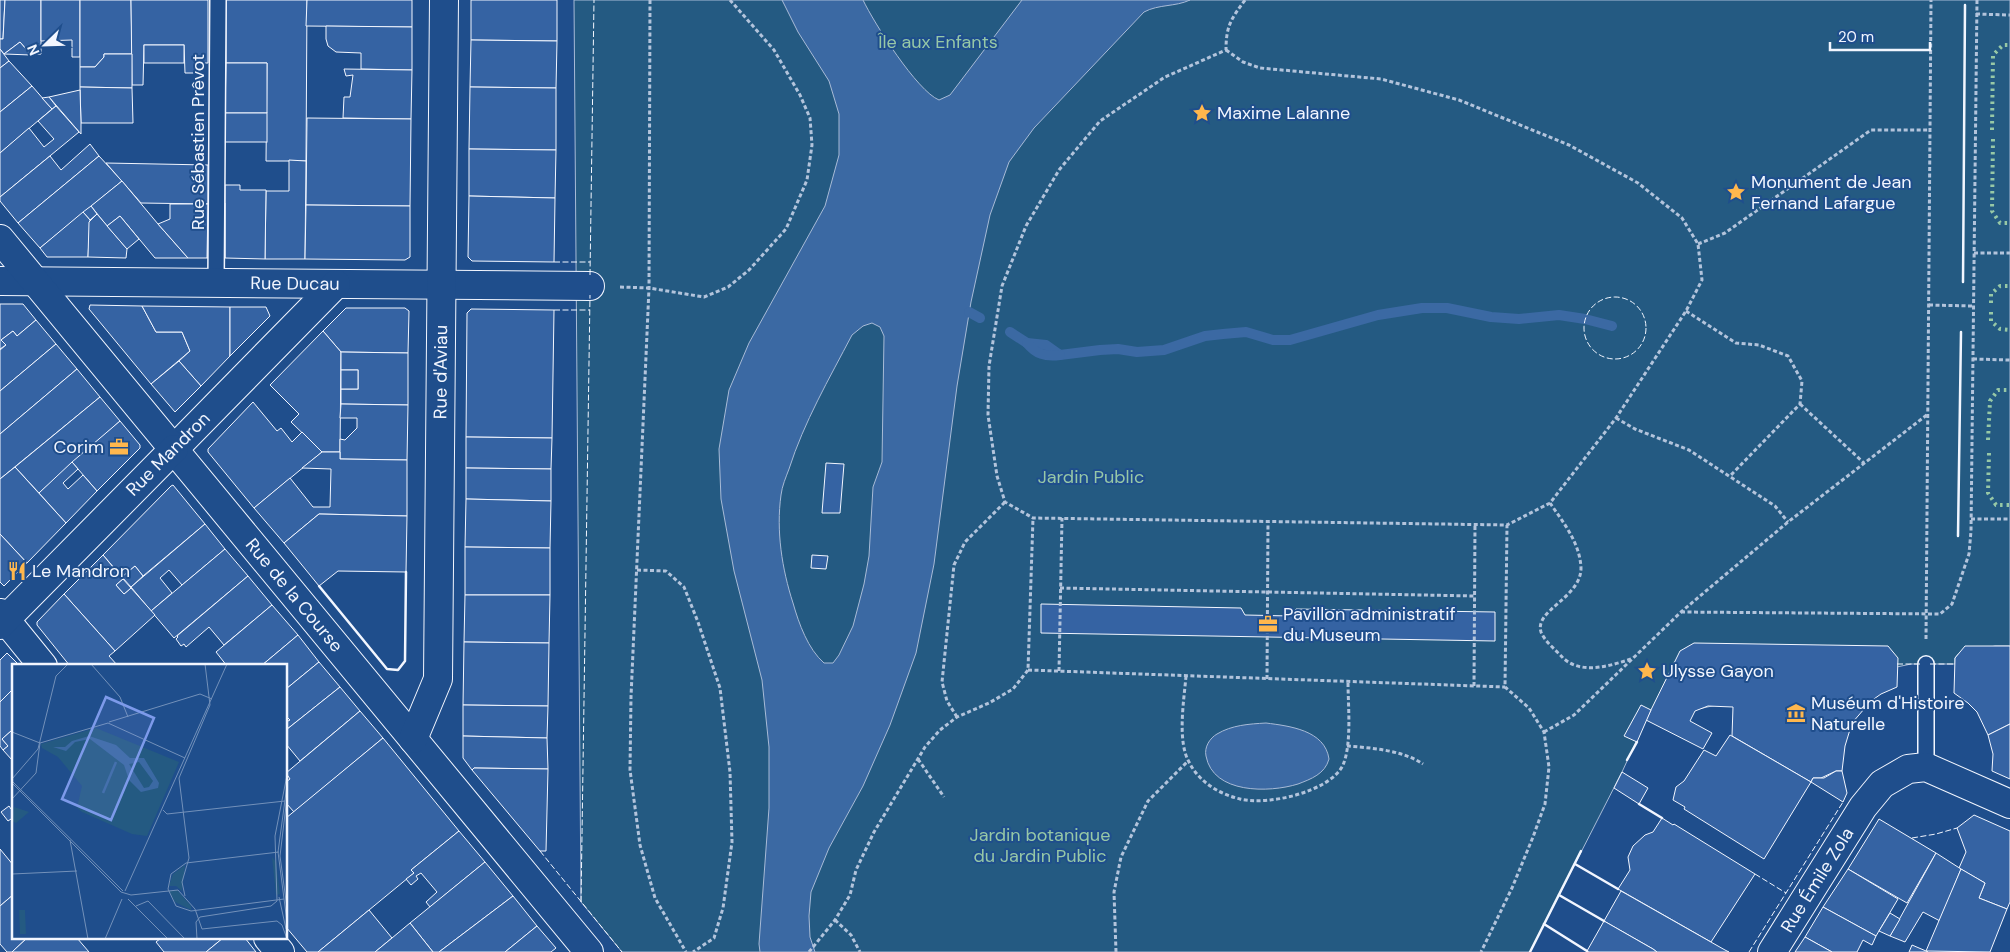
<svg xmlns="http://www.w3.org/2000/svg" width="2010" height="952" font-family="'DM Sans',sans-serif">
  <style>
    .green { fill: #245a82; stroke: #a8bbd7 }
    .water { fill: #3b69a3; stroke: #a8bbd7; fill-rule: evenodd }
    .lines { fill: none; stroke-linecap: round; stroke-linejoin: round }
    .stream { stroke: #3b69a3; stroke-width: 10 }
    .building { fill: #3563a3; stroke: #f2f6ff }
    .lane-casing { stroke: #f2f6ff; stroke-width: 18 }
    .street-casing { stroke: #f2f6ff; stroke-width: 30 }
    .secondary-casing { stroke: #f2f6ff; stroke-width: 30 }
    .path { stroke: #b3c4dc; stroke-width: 3; stroke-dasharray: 4 2.5; stroke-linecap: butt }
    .lane { stroke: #1f4e8c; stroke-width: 15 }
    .street { stroke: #1f4e8c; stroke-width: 28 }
    .secondary { stroke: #1f4e8c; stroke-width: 28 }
    .hedge { stroke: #97c8a6; stroke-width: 4; stroke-dasharray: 2.5 4; stroke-linecap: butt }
    .fence { stroke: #f2f6ff; stroke-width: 1; stroke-dasharray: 6 2.5; stroke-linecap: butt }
    .wall { stroke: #f2f6ff; stroke-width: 2.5 }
    .labels { text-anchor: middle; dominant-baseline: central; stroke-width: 4; stroke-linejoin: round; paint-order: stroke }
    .park-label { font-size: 18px; fill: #97c8a6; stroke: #1f4e8c }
    .poi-label { font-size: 18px; fill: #f2f6ff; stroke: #1f4e8c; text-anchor: start }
    .street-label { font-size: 18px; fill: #f2f6ff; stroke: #1f4e8c }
    .inset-river { fill: none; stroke: #3b69a3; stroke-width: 2.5 }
    .inset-road { fill: none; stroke: #7391ba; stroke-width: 1 }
    .view { fill: #7d9aea; fill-opacity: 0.15; stroke: #7d9aea; stroke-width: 2.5 }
    .inset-edge { fill: none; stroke: #f2f6ff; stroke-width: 2.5 }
  </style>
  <rect width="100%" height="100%" fill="#1f4e8c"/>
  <!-- green -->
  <path class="green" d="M574,0H2010V646H1995L1958,654L1955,658V664H1911L1646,720L1622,772L1530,952H622L581,902Z"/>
  <!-- water -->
  <g class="water">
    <path d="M782,0H863C874,23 917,91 939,100L950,95L1022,0H1190C1175,7 1159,4 1144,12L1034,128L1009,162L990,215L971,302L957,386L934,564L916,653L890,725L863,786L829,848L811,892L809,916L810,937L815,952H760L759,944L769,808V747L762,680L734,571L721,499L719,449L729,390L749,343L825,206L839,155V114L829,81L798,32ZM872,323L880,327L884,336L882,462L873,487L869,556L864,584L853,626L839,655L833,663H824C808,649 799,624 793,603C782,569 776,531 781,495C782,486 786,477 789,469C804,422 829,379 852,335L863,326Z"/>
    <path d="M1266,723C1289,726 1325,730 1329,759C1325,774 1311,779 1298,784C1269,793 1213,794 1206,756C1204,747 1210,738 1217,734C1232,725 1249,724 1266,723Z"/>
  </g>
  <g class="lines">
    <!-- stream -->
    <g class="stream">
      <path d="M969,312L980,318"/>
      <path d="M1010,332L1027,343L1046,345L1060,355L1100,350L1118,349L1137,352L1164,350L1205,336L1223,334L1246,332L1273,340H1290L1378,315L1422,308H1447L1491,317L1519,319L1559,315L1585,319L1612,326"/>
      <path d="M1027,343C1036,354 1045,357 1060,355"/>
    </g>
  </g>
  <!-- building -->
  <g class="building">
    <path d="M0,0H5L3,39H0Z"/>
    <path d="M5,0H41V54L31,55L20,42L4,54L0,49V39H3Z"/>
    <path d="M41,0H80V57H72V40L41,41Z"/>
    <path d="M80,0H131L132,54H104V57L95,67H80Z"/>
    <path d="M131,0H208V63H196V73H185L184,45H144L143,85H132Z"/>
    <path d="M226,0H307L306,161H266L267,63H226Z"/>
    <path d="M307,0H412V27L306,26Z"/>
    <path d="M471,0H557V41L471,40Z"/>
    <path d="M326,26L412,27V70L361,69V53L336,52L328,46L326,39Z"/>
    <path d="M471,40L557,41L556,88L470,87Z"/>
    <path d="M20,42L31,55L4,54Z"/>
    <rect x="144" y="45" width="40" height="18"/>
    <path d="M0,49L9,61L0,68Z"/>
    <path d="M104,54H132V88L80,87V67H95L104,57Z"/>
    <path d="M9,61L32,86L0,112V68Z"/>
    <path d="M226,63H267V113H225Z"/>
    <path d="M344,69L412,70L411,119L343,118L344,97H350L353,75L346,76Z"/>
    <path d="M32,86L52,109L0,153V112Z"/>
    <path d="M80,87L132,88L133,123H81Z"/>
    <path d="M470,87L556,88V150L469,149Z"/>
    <path d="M80,90L81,123V134L49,97Z"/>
    <path d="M49,97L56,106L52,109L42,98Z"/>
    <path d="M56,106L79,132L0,197V153L29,128L44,147L54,139L38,121Z"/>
    <rect x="225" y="113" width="42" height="29"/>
    <path d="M307,118L411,119L410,206L306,205Z"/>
    <path d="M90,144L99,156L18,223L0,201V197L50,156L61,170Z"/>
    <path d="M469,149L556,150L555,198L469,196Z"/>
    <path d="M99,156L122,181L40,248L18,223Z"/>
    <path d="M289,160L306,161L305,259H265L266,191H289Z"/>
    <path d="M106,163L208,165V204L141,203Z"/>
    <path d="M122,181L158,224L188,258H155L120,216L107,226L91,206Z"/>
    <path d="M225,185H240V190H266L265,259L225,258Z"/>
    <path d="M469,196L555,198L554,262L472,261L468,257Z"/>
    <path d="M208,203H225V258H207Z"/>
    <path d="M170,204H208L207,258H188L158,224L170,219Z"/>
    <path d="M306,205L410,206V257L405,260L305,259Z"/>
    <path d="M91,206L97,214L90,220L83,212Z"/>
    <path d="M83,212L90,220L88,257H47L40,248Z"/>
    <path d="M97,214L127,249L126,258L88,257L89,222Z"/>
    <path d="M120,216L139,239L127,249L107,226Z"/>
    <path d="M0,304H23L36,320L17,336L13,331L1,340L6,345L0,349Z"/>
    <path d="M90,305L142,306L156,332H182L190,351L151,384L89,309Z"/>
    <path d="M142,306L230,307V356L201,386L179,361L190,351L182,332H156Z"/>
    <path d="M230,307H266L270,316L230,356Z"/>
    <path d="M346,308H405L409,311L408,353L341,352L323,331Z"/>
    <path d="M471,309L554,310L552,438L466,437L467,313Z"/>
    <path d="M36,320L56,344L0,391V350L6,345L1,340L13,331L17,336Z"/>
    <path d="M323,331L341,352L340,452H322L291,422L299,414L270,385Z"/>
    <path d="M56,344L77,369L0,434V391Z"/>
    <path d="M341,352L408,353V405L341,404V389H358V370H341Z"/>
    <path d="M179,361L201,386L175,412L151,384Z"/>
    <path d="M77,369L100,397L0,479V434Z"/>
    <rect x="341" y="370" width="17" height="19"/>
    <path d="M100,397L120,421L39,493L15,467Z"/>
    <path d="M253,402L277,431L281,428L292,442L302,432L322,452L254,508L208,452V449Z"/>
    <path d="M341,404L408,405L407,460L340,459V439L345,440L357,428V418H340Z"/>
    <path d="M120,421L140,445V448L97,491L72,462Z"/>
    <path d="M466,437L552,438L551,469L466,468Z"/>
    <path d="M322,452H340V459L407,460V516L319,514L284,543L254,508L290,478L313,507H330L331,469L302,468Z"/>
    <path d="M72,462L78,469L63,483L68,489L83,475L97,491L66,523L39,493Z"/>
    <path d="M826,463L844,464L840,513H822Z"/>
    <path d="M15,467L66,523L27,563L0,534V479Z"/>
    <path d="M466,468L551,469V501L466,499Z"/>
    <path d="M173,485L205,524L143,576L135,566L122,577L103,555L171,486Z"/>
    <path d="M466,499L551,501L550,548L465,547Z"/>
    <path d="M319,514L407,516L406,572L338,571L319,586L284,543Z"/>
    <path d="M205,524L225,549L182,585L169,570L160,578L172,593L151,611L131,587Z"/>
    <path d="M0,534L27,563L4,586L0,582Z"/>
    <path d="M465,547L550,548V595H465Z"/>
    <path d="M225,549L248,576L174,638L151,611Z"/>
    <path d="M103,555L123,579L116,585L124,594L131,588L155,615L115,651L64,594Z"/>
    <path d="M812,555L828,556L826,569L811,568Z"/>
    <path d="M135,566L143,576L131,587L122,577Z"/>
    <path d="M248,576L272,605L224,645L209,627L186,647L184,644L181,646L176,639L178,637L177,636Z"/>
    <path d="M123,579L131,588L124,594L116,585Z"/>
    <path d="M64,594L115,651L109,656L118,666H70L37,625V622Z"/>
    <path d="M465,595H550L549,643L464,642Z"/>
    <path d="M1041,604L1241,608L1245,615L1291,616L1296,609L1495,612V641L1041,633Z"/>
    <path d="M272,605L298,635L261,666H227L216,652Z"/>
    <path d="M298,635L319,662L286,689V666H261Z"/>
    <path d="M464,642L549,643L548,706L463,705Z"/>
    <path d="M1694,643L1888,646L1898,658L1897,687L1881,694L1871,701L1852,723L1845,746L1842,771H1836L1821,778H1813L1811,782L1732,736L1733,707L1708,706L1695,711L1690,721L1712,733L1703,749L1646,720L1680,651Z"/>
    <path d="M1965,646H2010V724L1988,735L1977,712L1968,703L1954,693L1955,658Z"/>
    <path d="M7,653L20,666H14V688L0,702V660Z"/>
    <path d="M319,662L340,687L286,730V722L290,720L286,716V689Z"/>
    <path d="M340,687L360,711L300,761L286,744V730Z"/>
    <path d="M14,688V734L11,731L2,739L8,746L3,750L0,746V702Z"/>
    <path d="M463,705L548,706L547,738L463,736Z"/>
    <path d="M1641,705L1651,710L1637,742L1624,736Z"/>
    <path d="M360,711L383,738L294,812L286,803V782L290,779L286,773Z"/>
    <path d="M2010,724V779L1992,771L1993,754L1988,735Z"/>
    <path d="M11,731L14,734L12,760L3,750L8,746L2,739Z"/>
    <path d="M1730,735L1811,782L1764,859L1684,809L1685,807L1673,800L1676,787L1684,781L1704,750L1716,756Z"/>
    <path d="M463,736L547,738L548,769L474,768L472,770L463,758Z"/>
    <path d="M383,738L459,831L411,870L414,873L318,952H307L286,927V818Z"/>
    <path d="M474,768L548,769L546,851H540L472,770Z"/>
    <path d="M1836,771H1842L1847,793L1843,802L1811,782L1813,778H1824Z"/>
    <path d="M1622,772L1648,788L1639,804L1614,788Z"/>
    <path d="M9,806L11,809L14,807V817L8,821L1,812Z"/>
    <path d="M1974,815L2010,831V902L2007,909L1979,898L1985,883L1959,868L1966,852L1957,828Z"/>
    <path d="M1662,818L1673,825L1674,824L1755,874L1711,942L1618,889L1630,870L1628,857L1633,846L1645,835L1653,832Z"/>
    <path d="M1879,819L1936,853L1907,903L1848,869Z"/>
    <path d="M459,831L485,862L430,907L426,902L437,892L421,873L416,876L418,879L411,885L406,879L414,873L411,870Z"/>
    <path d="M0,849L14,866V894L0,906Z"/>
    <path d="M1936,853L1961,869L1940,921L1923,912L1905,942L1890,936Z"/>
    <path d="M485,862L513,896L439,952H433L410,923Z"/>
    <path d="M1848,869L1898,899L1876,936L1823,907Z"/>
    <path d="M1961,869L1985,883L1979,898L2007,909L1990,952L1926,951Z"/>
    <path d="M1621,891L1725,950L1729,952H1657L1653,949L1604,921Z"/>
    <path d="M14,894V938H27L12,952H7L0,944V906Z"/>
    <path d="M513,896L537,926L505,952H439Z"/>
    <path d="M1823,907L1876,936L1872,945L1863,940L1857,952H1832L1805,937Z"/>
    <path d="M369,910L392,938L375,952H318Z"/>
    <path d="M1890,913L1900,919L1890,936L1879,931Z"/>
    <path d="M1604,921L1653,949L1657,952H1589L1587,951Z"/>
    <path d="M410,923L433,952H375L392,938Z"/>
    <path d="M537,926L556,948L551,952H505Z"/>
    <path d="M1805,937L1832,952H1795Z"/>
    <path d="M27,938H77L89,952H12Z"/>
    <path d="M161,938H223L206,952H164L156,942Z"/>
    <path d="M223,938H245L256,952H206Z"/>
    <path d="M1912,945L1926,951L1928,952H1909Z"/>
  </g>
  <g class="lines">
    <!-- lane casing -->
    <g class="lane-casing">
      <g id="lane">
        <path d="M216,283L218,0"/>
        <path d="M1926,664V767"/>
      </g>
    </g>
    <!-- street casing -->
    <g class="street-casing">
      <g id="street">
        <path id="s1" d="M0,281L590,286"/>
        <path d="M174,449L336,284"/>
        <path d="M0,613L43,666"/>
        <path d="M268,938L280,952"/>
        <path id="s2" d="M1772,952L1863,807L1882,784L1908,769L1926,767L2010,804"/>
      </g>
    </g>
    <!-- secondary casing -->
    <g class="secondary-casing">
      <g id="secondary">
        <path id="s3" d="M0,239L589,952"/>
        <path d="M0,625L174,449"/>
        <path id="s4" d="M413,739L438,679L444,0"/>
      </g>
    </g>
    <!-- path -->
    <g class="path">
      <path d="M650,0L649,288L631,697L630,770L640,845L655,898L686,952"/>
      <path d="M1245,0C1231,19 1226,26 1226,50L1165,77L1100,121L1059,170L1026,226L1002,286L989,366L988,415L997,476L1005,502L1033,518L1507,525L1505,687L1529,708L1544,732L1549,767L1545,804L1533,837L1512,888L1481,952"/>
      <path d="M1976,14L2010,15"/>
      <path d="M1226,50L1243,62L1260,68L1381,79L1459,100L1569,145L1638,183L1682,218L1698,244L1702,280L1686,311L1616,418L1550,503L1507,525"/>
      <path d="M1698,244L1725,233L1871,130H1930"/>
      <path d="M1974,253H2010"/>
      <path d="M620,287L649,288L704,297L728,287L749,270L786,229L807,180L812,145L810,118L800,95L774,50L730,0"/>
      <path d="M1929,305L1973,306"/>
      <path d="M1686,311L1736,343L1759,345L1788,356L1802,381L1800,404L1730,476"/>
      <path d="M1973,359L2010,360"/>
      <path d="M1800,404L1864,463"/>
      <path d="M1616,418L1635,429L1689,450L1775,506L1788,522"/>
      <path d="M1550,503C1563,522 1580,543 1581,568C1581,598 1534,610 1541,632C1545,642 1556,650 1563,658C1582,675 1609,666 1631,659"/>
      <path d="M1971,519H2010"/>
      <path d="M637,570L666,571L684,587L698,622L720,688L730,772L732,842L723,908L714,938L693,952"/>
      <path d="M1060,588L1475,596"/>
      <path d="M1681,612L1940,614L1952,604L1969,554L1971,531L1977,0"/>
      <path d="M1926,639L1931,0"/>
      <path d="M1028,670L1505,687"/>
      <path d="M1059,671L1062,518"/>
      <path d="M1186,676C1184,700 1177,741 1189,762C1199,782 1219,794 1240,799C1267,806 1330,792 1343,765C1352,744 1348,705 1348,682"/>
      <path d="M1267,679L1268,522"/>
      <path d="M1474,686L1475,525"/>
      <path d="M957,717L947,701L942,682L954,565L965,542L1005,502"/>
      <path d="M1544,732L1574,715L1681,612L1788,522L1928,414"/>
      <path d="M1347,746C1372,748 1402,750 1423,764"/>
      <path d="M918,759L944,797"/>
      <path d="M835,920L851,935L860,952"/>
      <path d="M809,952L835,920L850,895L856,870L874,832L925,747L940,730L957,717L989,703L1013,689L1028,670L1033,518"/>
      <path d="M1116,952L1114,892L1121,857L1148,801L1188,761"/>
    </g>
    <!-- lane -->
    <use href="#lane" class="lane"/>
    <!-- street -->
    <use href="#street" class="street"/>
    <!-- secondary -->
    <use href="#secondary" class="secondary"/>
    <!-- hedge -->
    <g class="hedge">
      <path d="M1992,130L1993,55L2003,45H2010"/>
      <path d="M1993,139L1992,211L2000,223H2010"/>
      <path d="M1991,303V294L2000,286H2010"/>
      <path d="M1991,312V321L2000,329L2010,330"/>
      <path d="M1988,440L1990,401L1998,390H2010"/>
      <path d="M1989,453L1988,493L1996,505H2010"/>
    </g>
    <!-- fence -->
    <g class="fence">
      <path d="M554,262H590"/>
      <path d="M590,275L594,0"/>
      <circle cx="1615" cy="328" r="31"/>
      <path d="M554,310H590"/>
      <path d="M1897,664H1922"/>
      <path d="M1930,664H1955"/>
      <path d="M1912,838L1936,834L1957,828"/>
      <path d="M540,851L622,952"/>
      <path d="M1755,874L1786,893"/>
      <path d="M581,902L590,295"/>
      <path d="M1749,952L1843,802"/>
    </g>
    <!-- wall -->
    <g class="wall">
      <path d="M1963,282L1965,5"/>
      <path d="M1958,536L1961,332"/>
      <path d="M319,586L387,669L398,670L405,661L406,572"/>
      <path d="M1627,760L1637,742"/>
      <path d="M1639,804L1662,818"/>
      <path d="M1575,864L1618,889"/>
      <path d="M1559,895L1604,921"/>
      <path d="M1544,924L1587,951"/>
      <path d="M1530,952L1581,851"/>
    </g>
  </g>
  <!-- icons -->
  <defs>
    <g id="sight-bare" transform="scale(1.5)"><path d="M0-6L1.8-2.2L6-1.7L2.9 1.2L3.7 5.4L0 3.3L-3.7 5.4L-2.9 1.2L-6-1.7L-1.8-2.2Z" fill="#ffb74d" stroke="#1f4e8c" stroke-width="2.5" paint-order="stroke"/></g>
    <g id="office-bare" transform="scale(1.5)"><path d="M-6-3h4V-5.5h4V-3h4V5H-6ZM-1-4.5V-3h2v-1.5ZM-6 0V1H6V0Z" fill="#ffb74d" stroke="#1f4e8c" stroke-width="2.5" paint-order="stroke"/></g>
    <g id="restaurant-bare" transform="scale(1.5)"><path d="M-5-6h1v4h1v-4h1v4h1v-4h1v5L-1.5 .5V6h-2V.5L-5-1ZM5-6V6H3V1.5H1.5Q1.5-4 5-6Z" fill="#ffb74d" stroke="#1f4e8c" stroke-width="2.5" paint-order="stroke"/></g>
    <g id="museum-bare" transform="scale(1.5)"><path d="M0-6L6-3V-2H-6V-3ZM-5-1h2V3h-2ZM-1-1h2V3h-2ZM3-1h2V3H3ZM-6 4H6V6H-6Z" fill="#ffb74d" stroke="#1f4e8c" stroke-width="2.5" paint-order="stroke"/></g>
  </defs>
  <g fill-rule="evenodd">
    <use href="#sight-bare" x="1202" y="113"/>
    <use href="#sight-bare" x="1736" y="192"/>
    <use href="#office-bare" x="119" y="447"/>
    <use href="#restaurant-bare" x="17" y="571"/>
    <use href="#office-bare" x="1268" y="624"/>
    <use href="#sight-bare" x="1647" y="671"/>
    <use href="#museum-bare" x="1796" y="713"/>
  </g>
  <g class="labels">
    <!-- park labels -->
    <g class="park-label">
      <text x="938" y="42">Île aux Enfants</text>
      <text x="1091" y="477">Jardin Public</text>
      <text x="1040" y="835">Jardin botanique<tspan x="1040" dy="21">du Jardin Public</tspan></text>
    </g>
    <!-- poi labels -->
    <g class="poi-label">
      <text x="1217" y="113">Maxime Lalanne</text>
      <text x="1751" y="182">Monument de Jean<tspan x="1751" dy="21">Fernand Lafargue</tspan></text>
      <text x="104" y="447" text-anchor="end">Corim</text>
      <text x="32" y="571">Le Mandron</text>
      <text x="1283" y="614">Pavillon administratif<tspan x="1283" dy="21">du Museum</tspan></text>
      <text x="1662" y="671">Ulysse Gayon</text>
      <text x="1811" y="703">Muséum d'Histoire<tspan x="1811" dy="21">Naturelle</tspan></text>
    </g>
    <!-- street labels -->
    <g class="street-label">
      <text transform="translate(198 142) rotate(-90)">Rue Sébastien Prêvot</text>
      <text stroke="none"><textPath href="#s1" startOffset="295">Rue Ducau</textPath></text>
      <text stroke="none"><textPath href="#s4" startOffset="372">Rue d'Aviau</textPath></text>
      <text transform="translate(168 454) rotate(-45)">Rue Mandron</text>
      <text stroke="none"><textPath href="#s3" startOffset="462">Rue de la Course</textPath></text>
      <text stroke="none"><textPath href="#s2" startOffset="85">Rue Émile Zola</textPath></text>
    </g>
  </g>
  <!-- overview -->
  <g transform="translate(12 664)">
    <rect width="275" height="275" fill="#1f4e8c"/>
    <path d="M84,64L167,98L135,172L120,170L70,148L65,144L70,122L46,93L30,84L29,80ZM2,143L17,148L4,159L0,157ZM260,193L264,198L268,230L264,231ZM173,201L170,227L164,222H157L161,210ZM165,226L179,242V246L163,238L157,227ZM7,246H13L14,270H8Z" fill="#245a82"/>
    <path d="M77,72L104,81L118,94H132L147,119L146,124L129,128L117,116L112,101L78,75L63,78L54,87L41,83H53L60,77ZM127,98L141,117L137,123L132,124L117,100Z" fill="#3b69a3" fill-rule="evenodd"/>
    <path class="inset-river" d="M91,129L104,98"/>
    <path class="inset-road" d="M79,0L108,33L116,53M97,58L188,30L200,35M0,68L28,79L96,59L173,94M0,115L26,85L44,12L56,0M0,117L111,227M0,119L109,228L119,231L166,226L183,245L190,265L265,257L270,261L275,275M275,121L266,188L275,258M275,133L268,192L275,244M0,135L24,109L28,79M151,146L155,150L273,137M58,176L76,275M267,188L174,199L159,210L156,225L164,242L179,247L272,235M0,210L65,207M113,227L215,0M173,232L170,218L177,194L167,114L198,41L193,0M267,233L274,265M116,235L156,275M124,242L136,237L173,275M93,275L110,235M185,275L184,258L188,253L259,242L265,237L263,172L275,111"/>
    <path class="view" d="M94,33L142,54L99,156L50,135Z"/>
    <rect width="275" height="275" class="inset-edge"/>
  </g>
  <!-- north arrow -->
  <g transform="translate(45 45) rotate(247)" stroke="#1f4e8c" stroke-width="4" paint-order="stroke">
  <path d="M0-4L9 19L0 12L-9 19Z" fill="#f2f6ff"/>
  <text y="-8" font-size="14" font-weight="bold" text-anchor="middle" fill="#f2f6ff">N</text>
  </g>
  <!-- scale -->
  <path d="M1830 42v8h100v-8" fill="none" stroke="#f2f6ff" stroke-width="2.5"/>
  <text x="1838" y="42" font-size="15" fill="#f2f6ff" stroke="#1f4e8c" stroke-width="4" paint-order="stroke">20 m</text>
</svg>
